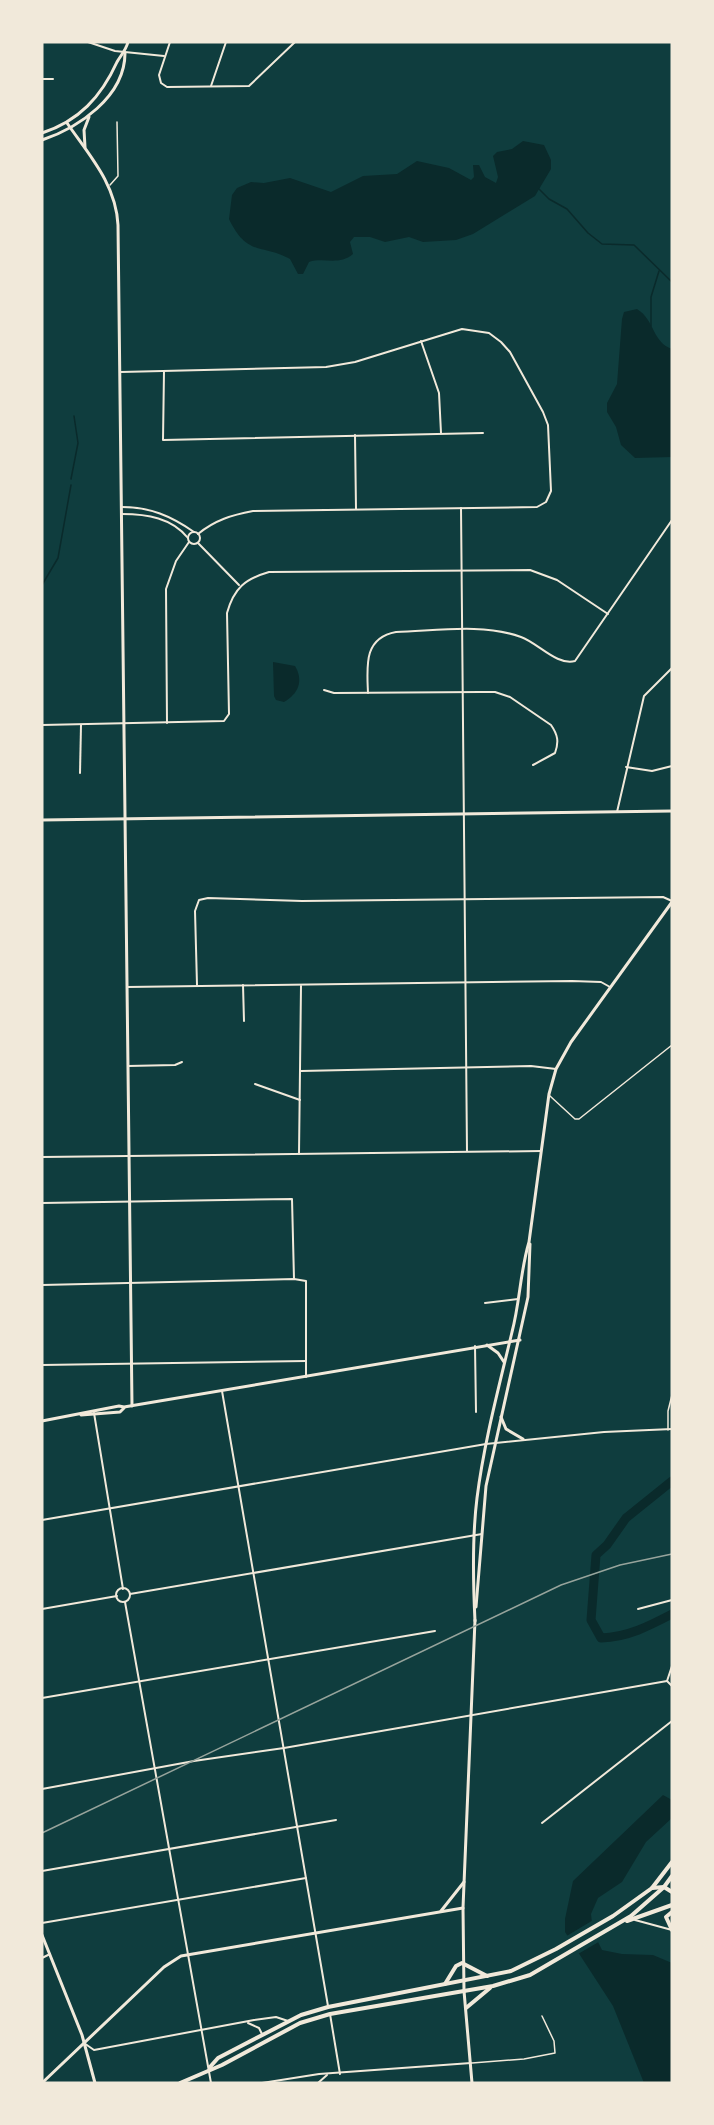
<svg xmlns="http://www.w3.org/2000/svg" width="714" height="2125" font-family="'Fira Sans',sans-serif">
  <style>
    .water { fill: #0a2a2b }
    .pier { fill: #0f3d3e }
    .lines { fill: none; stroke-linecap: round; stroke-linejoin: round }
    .stream { stroke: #0a2a2b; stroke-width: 1.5 }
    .river { stroke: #0a2a2b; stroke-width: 9 }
    .service { stroke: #f1e9da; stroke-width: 1.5 }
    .minor { stroke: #f1e9da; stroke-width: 2 }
    .tertiary { stroke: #f1e9da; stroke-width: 3 }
    .secondary { stroke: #f1e9da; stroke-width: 3 }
    .primary { stroke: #f1e9da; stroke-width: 4 }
    .trunk { stroke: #f1e9da; stroke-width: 4 }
    .rail { stroke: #97a49c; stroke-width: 1.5 }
  </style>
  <rect width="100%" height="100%" fill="#0f3d3e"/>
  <!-- water -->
  <g class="water">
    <path d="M523,141L544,145L551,160V169L535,196L473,234L456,240L423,242L409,237L385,242L370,237H354L350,242L353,254C339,266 324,257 309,262L303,274H298L290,259C263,244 247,257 229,219L232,195L237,188L251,182L264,183L290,178L331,192L363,176L397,174L417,161L449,168L471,180L474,177L473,165H479L485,177L496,183L498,177L493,156L497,152L512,149Z"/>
    <path d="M637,309C655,320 652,342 672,349V457L635,458L621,445L616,427L607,412V403L617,384L622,319L624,312Z"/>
    <path d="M273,662L295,666C304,681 298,694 284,702L276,700L274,696Z"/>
    <path d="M663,1795L672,1800V1818L646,1842L622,1882L598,1898L591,1914L593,1932L602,1950L622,1954L653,1955L672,1963V2083H644L613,2006L565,1932V1919L573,1881Z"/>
  </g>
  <!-- pier -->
  <path class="pier" d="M595,1919L596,1931L602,1940L578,1954L565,1937Z"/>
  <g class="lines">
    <!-- stream -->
    <g class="stream">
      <path d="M539,189L549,199L567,209L588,233L602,244L634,245L672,282"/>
      <path d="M651,326V297L659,271"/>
      <path d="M71,479L78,443L74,416"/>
      <path d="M42,585L58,558L71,485"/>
    </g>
    <!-- river -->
    <path class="river" d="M672,1481L626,1518L607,1545L596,1555L591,1620L601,1638C628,1637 649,1626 672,1614"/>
    <!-- service -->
    <g class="service">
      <path d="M110,185L118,176L117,122"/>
      <path d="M550,1096L575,1119H579L672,1045"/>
      <path d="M668,1430V1411L672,1395"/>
      <path d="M472,2063L524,2059L555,2053L554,2041L542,2016"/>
    </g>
    <!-- minor -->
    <g class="minor">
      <path d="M88,42L115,51L164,56"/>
      <path d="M170,42L159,75L161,83L167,87L249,86L295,42"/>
      <path d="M42,79H53"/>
      <path d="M211,86L226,42"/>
      <path d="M421,341L439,393L441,433"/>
      <path d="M164,371L163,440L483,433"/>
      <path d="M121,372L326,367L355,362L462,329L489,333L501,342L510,352L543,412L548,425L551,491L546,502L537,507L253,511C232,515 215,520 198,534"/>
      <path d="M355,435L356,509"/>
      <path d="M122,507C150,507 171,516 194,532"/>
      <path d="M461,508L467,1151"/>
      <path d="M122,514C147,514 172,518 188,538"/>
      <circle cx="194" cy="538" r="6"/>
      <path d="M198,543L239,585"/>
      <path d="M324,690L334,693L480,692H495L510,697L551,725C558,735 559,742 555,753L533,765"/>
      <path d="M368,693C367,667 363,638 396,632C435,631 483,623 521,637C538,643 557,666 575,661L672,520"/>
      <path d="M167,723L166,589L176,561L189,542"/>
      <path d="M42,725L224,721L229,714L227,613C234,588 245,579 269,572L530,570L557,580L608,614"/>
      <path d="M626,767L652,771L672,766"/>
      <path d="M80,773L81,725"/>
      <path d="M617,812L644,696L672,668"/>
      <path d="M197,985L195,911L199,900L208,898L302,901L663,897L672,901"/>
      <path d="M243,985L244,1021"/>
      <path d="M127,987L572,981L601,982L610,987"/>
      <path d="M128,1066L175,1065L182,1062"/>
      <path d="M301,1071L531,1066L556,1069"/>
      <path d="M255,1084L300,1100"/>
      <path d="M299,1154L301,986"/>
      <path d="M42,1157L541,1151"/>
      <path d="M42,1203L292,1199L294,1279"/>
      <path d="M42,1285L294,1279L306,1281V1377"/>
      <path d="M485,1303L518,1299"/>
      <path d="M475,1346L476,1412"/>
      <path d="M42,1365L306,1361"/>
      <path d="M222,1391L328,2006"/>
      <path d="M94,1413L123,1589"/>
      <path d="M42,1520L486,1444L604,1432L672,1429"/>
      <circle cx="123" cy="1595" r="7"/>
      <path d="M130,1594L482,1534"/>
      <path d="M125,1602L211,2083"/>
      <path d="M42,1609L117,1596"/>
      <path d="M638,1609L672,1600"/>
      <path d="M667,1681L672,1666"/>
      <path d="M667,1681L672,1686"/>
      <path d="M42,1698L435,1631"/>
      <path d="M42,1789L194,1761L284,1748L667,1681"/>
      <path d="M542,1823L672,1721"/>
      <path d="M42,1871L336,1820"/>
      <path d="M635,1920L672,1930"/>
      <path d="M42,1923L306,1878"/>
      <path d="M42,1958L50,1954"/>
      <path d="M330,2014L340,2074"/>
      <path d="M248,2023L259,2028L262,2034"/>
      <path d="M84,2043L94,2050L254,2020L276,2017L288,2021"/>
      <path d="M262,2083L319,2074L471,2063"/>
      <path d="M318,2083L327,2075"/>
    </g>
    <!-- tertiary -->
    <g class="tertiary">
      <path d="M67,123C89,155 116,184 118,225L132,1406"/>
      <path d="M81,1415L120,1412L124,1408"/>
      <path d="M42,1421L119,1406L124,1407L520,1340"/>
      <path d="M42,1935L82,2035L95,2083"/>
      <path d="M464,1991L472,2083"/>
      <path d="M42,2083L164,1967L181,1956L463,1908"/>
    </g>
    <!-- secondary -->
    <g class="secondary">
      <path d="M42,133C79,121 101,97 117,62C121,55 126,50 128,42"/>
      <path d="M42,140C78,128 125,97 125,53"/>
      <path d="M85,147L84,130L89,117"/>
      <path d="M42,820L672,811"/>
      <path d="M487,1345L498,1353L504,1362"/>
      <path d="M501,1417L506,1429L523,1439"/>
      <path d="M476,1607L486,1486L528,1297L530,1244"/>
      <path d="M475,1621C473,1581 472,1538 477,1498C484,1442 499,1387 512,1332C520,1302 520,1272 529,1242L549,1094L556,1069L571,1042L672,902"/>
      <path d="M441,1911L464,1882"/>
      <path d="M464,1991L463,1908L475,1620"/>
    </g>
    <!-- primary -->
    <g class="primary">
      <path d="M664,1887L672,1876"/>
      <path d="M652,1888L672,1862"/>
    </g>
    <!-- trunk -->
    <g class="trunk">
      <path d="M672,1912L666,1917L672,1930"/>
      <path d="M627,1921L672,1905"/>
      <path d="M445,1984L456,1966L462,1963L487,1976"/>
      <path d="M466,2008L490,1988"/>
      <path d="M210,2067L218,2058L301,2015L328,2007L511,1971L556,1949L613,1916L652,1888L664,1887L672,1892"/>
      <path d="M180,2083L222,2065L300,2023L330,2014L493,1986L530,1975L631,1916L664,1887"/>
    </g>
    <!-- rail -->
    <path class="rail" d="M42,1833L561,1585L620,1565L672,1554"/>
  </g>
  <!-- border -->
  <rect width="714" height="2125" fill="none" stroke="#f1e9da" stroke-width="87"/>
</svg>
